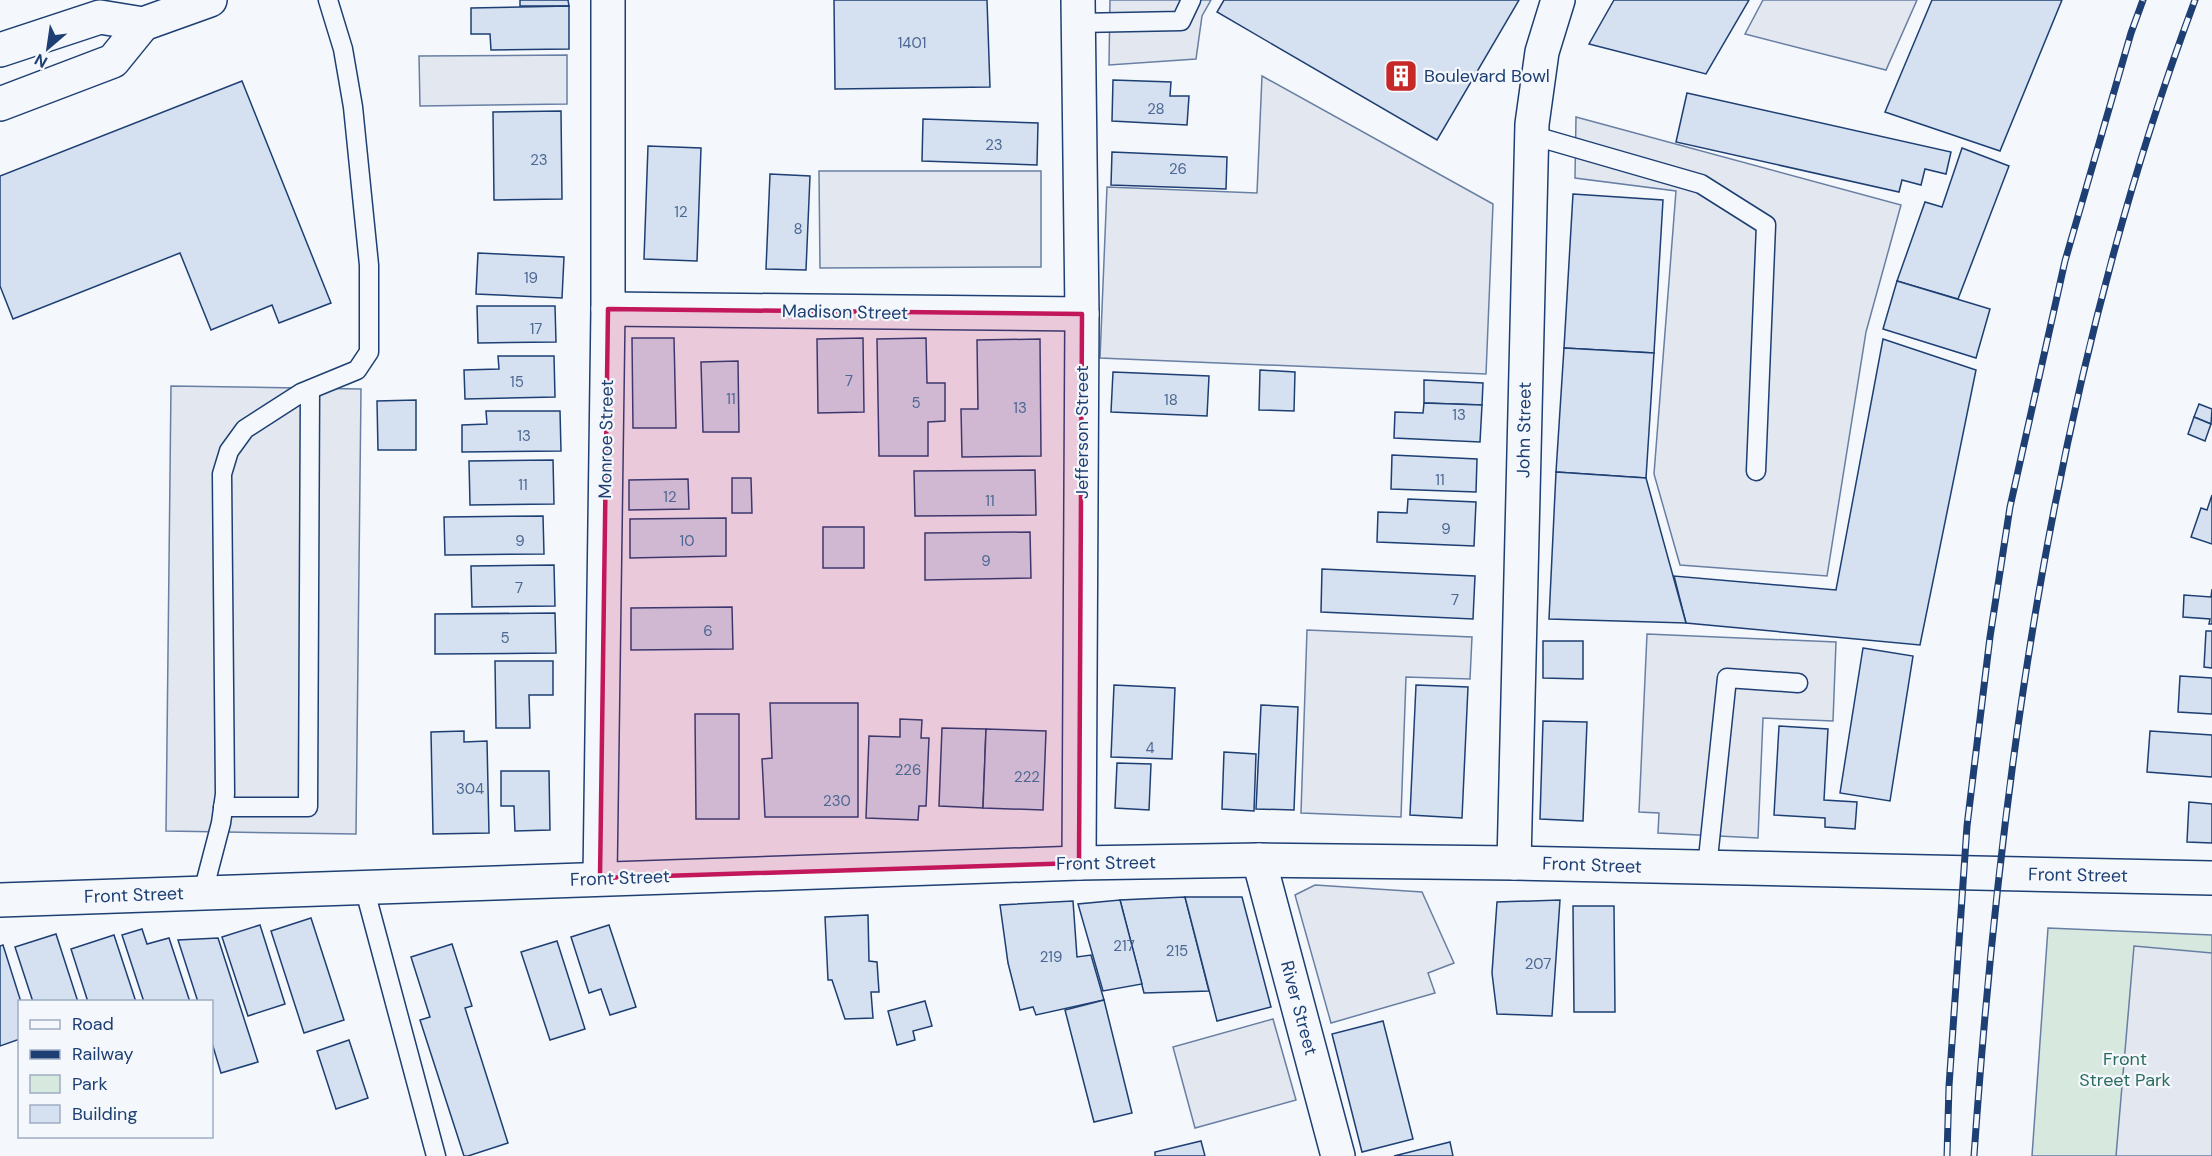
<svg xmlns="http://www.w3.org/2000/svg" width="2212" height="1156" font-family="'DM Sans',sans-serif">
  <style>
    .green { fill: #d7e8df; stroke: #687fa3; stroke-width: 1.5 }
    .parking { fill: #e3e8f0; stroke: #687fa3; stroke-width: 1.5 }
    .building { fill: #d5e0f0; stroke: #1d3f73; stroke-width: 1.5 }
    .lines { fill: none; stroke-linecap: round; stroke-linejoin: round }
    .lane-casing { stroke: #1d3f73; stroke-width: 21 }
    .street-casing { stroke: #1d3f73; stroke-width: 36 }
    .highway-casing { stroke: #1d3f73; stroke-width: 36 }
    .lane { stroke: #f4f7fb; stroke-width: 18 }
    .street { stroke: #f4f7fb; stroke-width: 33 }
    .highway { stroke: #f4f7fb; stroke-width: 33 }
    .rail-casing { stroke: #1d3f73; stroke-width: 7 }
    .rail { stroke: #f4f7fb; stroke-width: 4.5; stroke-dasharray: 14; stroke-linecap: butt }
    .marked { fill: #c2185b; fill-opacity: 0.2; stroke: #c2185b; stroke-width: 4.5; stroke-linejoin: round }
    .labels { text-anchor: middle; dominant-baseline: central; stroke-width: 4.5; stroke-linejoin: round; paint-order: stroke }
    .number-label { font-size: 15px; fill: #4b6792 }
    .poi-label { font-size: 18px; fill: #1d3f73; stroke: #f4f7fb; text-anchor: start }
    .street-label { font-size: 18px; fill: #1d3f73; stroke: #f4f7fb }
    .park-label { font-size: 18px; fill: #2c6c60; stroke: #f4f7fb }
  </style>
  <rect width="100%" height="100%" fill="#f4f7fb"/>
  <!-- green -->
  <path class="green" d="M2048,928L2212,935V1156H2032Z"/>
  <!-- parking -->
  <g class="parking">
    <path d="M1110,0H1211L1202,16L1196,59L1109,65Z"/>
    <path d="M1763,0H1917L1886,70L1745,34Z"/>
    <path d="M567,55V104L420,106L419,56Z"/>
    <path d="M1262,76L1493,204L1486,374L1100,358L1107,187L1257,193Z"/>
    <path d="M1576,117L1901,205L1866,332L1827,576L1680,565L1654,474L1676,191L1575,178Z"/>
    <path d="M819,171H1041V267L820,268Z"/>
    <path d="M171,386L361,389L356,834L166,831Z"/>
    <path d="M1307,630L1472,637L1470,679L1406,677L1401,817L1301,813Z"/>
    <path d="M1647,634L1836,642L1833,721L1763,718L1758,838L1658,833L1659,813L1639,812Z"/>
    <path d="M1315,885L1422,892L1454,963L1428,973L1435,993L1331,1023L1295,895Z"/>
    <path d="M2134,946L2212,953V1156H2116Z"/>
    <path d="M1273,1019L1296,1100L1195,1128L1173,1047Z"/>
  </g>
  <!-- building -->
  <g class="building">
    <path d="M520,0H568L569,6H520Z"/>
    <path d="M834,0H987L990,87L835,89Z"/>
    <path d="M1224,0H1519L1437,140L1217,12Z"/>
    <path d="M1614,0H1749L1706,74L1589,44Z"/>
    <path d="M1932,0H2062L2000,151L1885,112Z"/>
    <path d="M569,6V49L491,50L490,34H471V8Z"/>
    <path d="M1113,80L1171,82L1170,96H1189L1187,125L1112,121Z"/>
    <path d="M242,81L331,303L279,323L272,305L211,330L180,253L13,319L0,286V176Z"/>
    <path d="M1687,93L1951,152L1946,174L1925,169L1921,185L1902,180L1899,192L1676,142Z"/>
    <path d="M561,111L562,199L494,200L493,112Z"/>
    <path d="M923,119L1038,123L1037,165L922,161Z"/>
    <path d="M648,146L701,148L697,261L644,259Z"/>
    <path d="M1962,148L2009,166L1958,299L1897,281L1925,202L1942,207Z"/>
    <path d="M1112,152L1227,157L1226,189L1111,185Z"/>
    <path d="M770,174L810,176L806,270L766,269Z"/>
    <path d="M1573,194L1663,200L1654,353L1564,348Z"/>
    <path d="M478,253L564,257L562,298L476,294Z"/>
    <path d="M1897,281L1990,309L1976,358L1883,329Z"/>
    <path d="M477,306H555L556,342L478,343Z"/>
    <path d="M632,338H674L676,428H633Z"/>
    <path d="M863,338L864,412L818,413L817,339Z"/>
    <path d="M926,338L927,383H945V421L928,422V456H879L877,339Z"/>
    <path d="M1040,339L1041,456L962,457L961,409H978L977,340Z"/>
    <path d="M1883,339L1976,370L1920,645L1686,623L1674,576L1836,590Z"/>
    <path d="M1564,348L1654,353L1646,478L1556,472Z"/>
    <path d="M498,356H554L555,397L465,399L464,370L499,369Z"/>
    <path d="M738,361L739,432H703L701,362Z"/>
    <path d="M1260,370L1295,372L1294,411L1259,410Z"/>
    <path d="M1113,372L1209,376L1207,416L1111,412Z"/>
    <path d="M1424,380L1483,383L1482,405L1424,403Z"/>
    <path d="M416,400V450H378L377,401Z"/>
    <path d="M1424,403L1482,405L1480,442L1394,438L1395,412L1423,413Z"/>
    <path d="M2199,404L2212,409L2211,424L2194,417Z"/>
    <path d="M486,411H560L561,451L462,452V425L487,424Z"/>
    <path d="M2194,417L2211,424L2205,441L2188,434Z"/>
    <path d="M1392,455L1477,459L1476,492L1391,489Z"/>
    <path d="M553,460L554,504L470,505L469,461Z"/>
    <path d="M1035,470L1036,515L915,516L914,471Z"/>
    <path d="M1556,472L1646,478L1686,623L1549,619Z"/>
    <path d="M732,478H751L752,513H732Z"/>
    <path d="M688,479L689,509L629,510V480Z"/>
    <path d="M2212,495V544L2191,537L2201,508L2207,510Z"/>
    <path d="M1408,499L1476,502L1474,546L1377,542L1378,512L1407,513Z"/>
    <path d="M543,516L544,554L445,555L444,517Z"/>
    <path d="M726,518V556L630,558V519Z"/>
    <rect x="823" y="527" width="41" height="41"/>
    <path d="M1030,532L1031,578L925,580V533Z"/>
    <path d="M554,565L555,606L472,607L471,566Z"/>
    <path d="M1322,569L1475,576L1473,619L1321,612Z"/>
    <path d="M2212,589V624H2209L2210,619L2183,617L2184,595L2211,597Z"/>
    <path d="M732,607L733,649L631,650V608Z"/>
    <path d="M555,613L556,653L435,654V614Z"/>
    <path d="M2206,631H2212V668L2204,667Z"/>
    <path d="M1543,641H1583V679L1543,678Z"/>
    <path d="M1863,648L1913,656L1890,801L1840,793Z"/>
    <path d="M495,661H553V695H529L530,728H496Z"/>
    <path d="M2180,676L2212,678V714L2178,712Z"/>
    <path d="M1114,685L1175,688L1172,759L1111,757Z"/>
    <path d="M1416,685L1468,687L1462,818L1410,815Z"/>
    <path d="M770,703H858V817H765L762,759L772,758Z"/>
    <path d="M1261,705L1298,707L1294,810L1256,809Z"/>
    <path d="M695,714H739V819H696Z"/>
    <path d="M900,719L922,720L921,738H929L926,806H919L918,820L866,818L869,736L900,737Z"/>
    <path d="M1543,721L1587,722L1583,821L1540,819Z"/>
    <path d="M1779,726L1828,729L1824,800L1857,802L1855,829L1825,827V818L1774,815Z"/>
    <path d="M942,728L986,729L983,808L939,806Z"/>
    <path d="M986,729L1046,731L1043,810L983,808Z"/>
    <path d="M464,731V742L487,741L489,833L433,834L431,732Z"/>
    <path d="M2150,731L2212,735V777L2147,772Z"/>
    <path d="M1224,752L1256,754L1254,811L1222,809Z"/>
    <path d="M1117,763L1151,764L1149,810L1115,808Z"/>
    <path d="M501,771H549L550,830L515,831L514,806H501Z"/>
    <path d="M2189,802L2212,804V843L2187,842Z"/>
    <path d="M1185,897L1209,991L1144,993L1120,900Z"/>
    <path d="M1185,897H1242L1271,1007L1217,1021Z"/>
    <path d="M1120,900L1142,984L1103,991L1078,904Z"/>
    <path d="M1560,900L1552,1016L1497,1014L1492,973L1497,902Z"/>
    <path d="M1073,901L1077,957L1091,955L1104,1000L1036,1015L1033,1007L1020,1010L1008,963L1000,905Z"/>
    <path d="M1573,906H1614L1615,1012H1574Z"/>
    <path d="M868,915L869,961L877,962L879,992H871L873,1018L845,1019L832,980H828L825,917Z"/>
    <path d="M311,918L344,1020L304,1033L271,931Z"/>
    <path d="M260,925L285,1004L248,1016L222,937Z"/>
    <path d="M609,925L636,1007L610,1015L601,989L589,993L571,937Z"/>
    <path d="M142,929L147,944L169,938L190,1002H144L122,935Z"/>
    <path d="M56,934L78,1002H33L15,947Z"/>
    <path d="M114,935L136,1002H88L71,949Z"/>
    <path d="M218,938L258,1062L221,1073L212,1043V1002H198L178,940Z"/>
    <path d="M557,941L585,1029L550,1040L521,952Z"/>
    <path d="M452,944L472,1006L465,1008L508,1143L468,1156H464L420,1020L430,1017L411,957Z"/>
    <path d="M3,945L21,1002L20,1039L0,1046V946Z"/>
    <path d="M1104,1000L1132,1113L1094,1122L1065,1010Z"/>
    <path d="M925,1001L932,1026L913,1031L915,1040L897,1045L888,1011Z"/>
    <path d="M1383,1021L1413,1139L1362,1152L1332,1034Z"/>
    <path d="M349,1040L368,1098L336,1109L317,1051Z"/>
    <path d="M1201,1141L1205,1156H1155V1152Z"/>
    <path d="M1450,1142L1453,1156H1394Z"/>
  </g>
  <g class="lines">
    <!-- lane casing -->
    <g class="lane-casing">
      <g id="lane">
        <path d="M1078,23L1181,21L1191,0"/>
        <path d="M1531,135L1701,184L1766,225L1756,471"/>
        <path d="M223,807H308L310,390"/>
        <path d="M1707,868L1727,678L1798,683"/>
        <path d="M364,887L436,1156"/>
        <path d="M203,892L221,823L225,794L222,474L229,451L245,429L301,393L357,370L369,352V265L353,107L343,49L328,0"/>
      </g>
    </g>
    <!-- street casing -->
    <g class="street-casing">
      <g id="street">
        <path d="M1078,0L1082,314L1079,863"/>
        <path d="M608,309L1082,314"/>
        <path d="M1259,860L1338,1156"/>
        <path d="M1514,863L1532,124L1542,52L1558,0"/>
        <path d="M600,878L608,309V0"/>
        <path d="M0,900L1079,863L1259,860L1514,863L2212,878"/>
      </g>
    </g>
    <!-- highway casing -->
    <g class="highway-casing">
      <g id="highway">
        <path d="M0,50L100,17L143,24L210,0"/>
        <path d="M0,104L113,61L143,24"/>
      </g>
    </g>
    <!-- lane -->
    <use href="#lane" class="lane"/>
    <!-- street -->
    <use href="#street" class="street"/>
    <!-- highway -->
    <use href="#highway" class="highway"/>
    <!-- rail casing -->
    <g class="rail-casing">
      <g id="rail">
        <path d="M1947,1156L1949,1086L1967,826L1990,637L2010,507L2065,261L2131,33L2143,0"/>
        <path d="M1974,1156C2001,765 2057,369 2195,0"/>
      </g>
    </g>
    <!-- rail -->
    <use href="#rail" class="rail"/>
  </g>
  <!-- marked area -->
  <path class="marked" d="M608,309L1082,314L1079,863L600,878Z"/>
  <!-- icons -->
  <defs>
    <g id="building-square" transform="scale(1.725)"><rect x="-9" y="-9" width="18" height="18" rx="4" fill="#c62828" stroke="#f4f7fb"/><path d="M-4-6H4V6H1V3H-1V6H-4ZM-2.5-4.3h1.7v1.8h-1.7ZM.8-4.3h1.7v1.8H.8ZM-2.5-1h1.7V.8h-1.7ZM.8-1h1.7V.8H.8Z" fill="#fff"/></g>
  </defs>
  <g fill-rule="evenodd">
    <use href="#building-square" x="1401" y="76"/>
  </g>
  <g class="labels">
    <!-- number labels -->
    <g class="number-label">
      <text x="912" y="43">1401</text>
      <text x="1156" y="109">28</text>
      <text x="994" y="145">23</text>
      <text x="539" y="160">23</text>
      <text x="1178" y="169">26</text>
      <text x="681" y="212">12</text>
      <text x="798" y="229">8</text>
      <text x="531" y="278">19</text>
      <text x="536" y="329">17</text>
      <text x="849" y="381">7</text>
      <text x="517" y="382">15</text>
      <text x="731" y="399">11</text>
      <text x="1171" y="400">18</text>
      <text x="916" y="403">5</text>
      <text x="1020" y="408">13</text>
      <text x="1459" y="415">13</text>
      <text x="524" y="436">13</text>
      <text x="1440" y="480">11</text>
      <text x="523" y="485">11</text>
      <text x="670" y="497">12</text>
      <text x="990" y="501">11</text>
      <text x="1446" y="529">9</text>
      <text x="520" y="541">9</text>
      <text x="687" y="541">10</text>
      <text x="986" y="561">9</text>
      <text x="519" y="588">7</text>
      <text x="1455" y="600">7</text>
      <text x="708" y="631">6</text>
      <text x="505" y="638">5</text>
      <text x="1150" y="748">4</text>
      <text x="908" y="770">226</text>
      <text x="1027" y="777">222</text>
      <text x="470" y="789">304</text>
      <text x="837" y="801">230</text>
      <text x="1124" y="946">217</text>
      <text x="1177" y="951">215</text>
      <text x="1051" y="957">219</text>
      <text x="1538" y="964">207</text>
    </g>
    <!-- poi labels -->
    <g class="poi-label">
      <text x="1424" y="76">Boulevard Bowl</text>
    </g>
    <!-- street labels -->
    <g class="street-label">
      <text transform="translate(845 312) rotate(1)">Madison Street</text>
      <text transform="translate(1524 430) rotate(-89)">John Street</text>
      <text transform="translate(1082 432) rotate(-90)">Jefferson Street</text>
      <text transform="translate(606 439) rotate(-89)">Monroe Street</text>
      <text transform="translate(1106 863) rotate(-1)">Front Street</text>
      <text transform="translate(1592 865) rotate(2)">Front Street</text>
      <text transform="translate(2078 875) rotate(1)">Front Street</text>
      <text transform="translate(620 878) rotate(-2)">Front Street</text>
      <text transform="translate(134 895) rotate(-2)">Front Street</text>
      <text transform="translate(1299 1008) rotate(75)">River Street</text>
    </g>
    <!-- park labels -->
    <g class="park-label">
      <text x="2125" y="1059">Front<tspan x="2125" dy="21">Street Park</tspan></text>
    </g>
  </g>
  <!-- legend -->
  <rect x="18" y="1000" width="195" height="138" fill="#f4f7fb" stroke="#9eadc5" stroke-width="1.5"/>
  <rect x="30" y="1020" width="30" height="9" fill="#f4f7fb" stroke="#9eadc5" stroke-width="1.5"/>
  <text x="72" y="1030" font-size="18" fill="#1d3f73">Road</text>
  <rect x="30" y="1050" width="30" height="9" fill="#1d3f73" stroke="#9eadc5" stroke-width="1.5"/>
  <text x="72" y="1060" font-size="18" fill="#1d3f73">Railway</text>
  <rect x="30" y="1075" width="30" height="18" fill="#d7e8df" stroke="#9eadc5" stroke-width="1.5"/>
  <text x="72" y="1090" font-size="18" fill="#1d3f73">Park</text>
  <rect x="30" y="1105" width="30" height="18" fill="#d5e0f0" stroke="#9eadc5" stroke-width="1.5"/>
  <text x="72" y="1120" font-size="18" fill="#1d3f73">Building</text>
  <!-- north arrow -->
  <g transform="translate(48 48) rotate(209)" stroke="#f4f7fb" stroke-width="4.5" paint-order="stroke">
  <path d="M0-4.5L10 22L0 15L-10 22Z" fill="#1d3f73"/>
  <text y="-9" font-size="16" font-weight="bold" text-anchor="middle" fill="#1d3f73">N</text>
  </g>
</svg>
